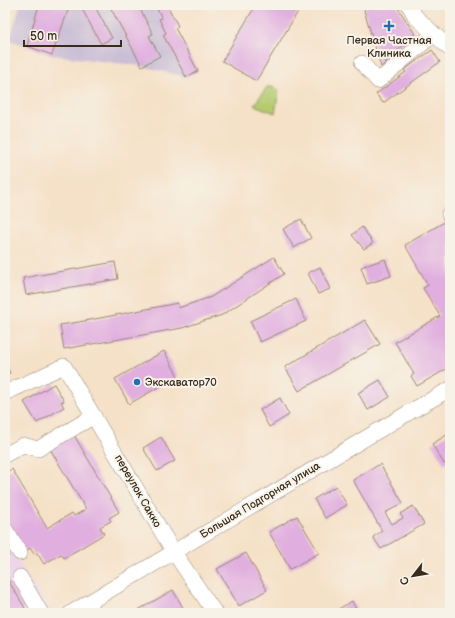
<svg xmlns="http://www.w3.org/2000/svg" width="455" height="618" font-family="'Balsamiq Sans',sans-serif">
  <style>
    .built { fill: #ecd1ea }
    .industrial { fill: #cbbfd5 }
    .green { fill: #b5cb6f; stroke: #787a46 }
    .building { fill: #e0aedf }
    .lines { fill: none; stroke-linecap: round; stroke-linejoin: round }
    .minor-casing { stroke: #988673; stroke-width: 16 }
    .minor { stroke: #fff; stroke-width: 15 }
    .poi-dot { fill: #1f6fb2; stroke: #f7f3e8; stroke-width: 1.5 }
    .labels { text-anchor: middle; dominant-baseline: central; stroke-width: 4; stroke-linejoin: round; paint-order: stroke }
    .poi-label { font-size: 11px; fill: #3b2a1e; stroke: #f7f3e8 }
    .street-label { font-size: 11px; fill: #3b2a1e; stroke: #f7f3e8 }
  </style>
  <rect width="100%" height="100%" fill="#f7f3e8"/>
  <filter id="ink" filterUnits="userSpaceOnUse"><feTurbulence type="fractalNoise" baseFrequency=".025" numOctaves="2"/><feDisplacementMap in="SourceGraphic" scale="8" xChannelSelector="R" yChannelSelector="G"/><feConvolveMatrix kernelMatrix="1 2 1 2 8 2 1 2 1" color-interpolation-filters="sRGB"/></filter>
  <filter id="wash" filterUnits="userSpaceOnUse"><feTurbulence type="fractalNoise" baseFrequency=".012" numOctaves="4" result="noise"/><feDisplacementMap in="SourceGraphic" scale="16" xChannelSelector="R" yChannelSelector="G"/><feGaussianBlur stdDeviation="0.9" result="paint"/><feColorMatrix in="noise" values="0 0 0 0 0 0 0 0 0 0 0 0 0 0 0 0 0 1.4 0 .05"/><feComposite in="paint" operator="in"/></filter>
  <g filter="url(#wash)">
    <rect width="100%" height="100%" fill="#f5e1c8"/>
    <!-- built -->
    <path class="built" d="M5,540L50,613H5Z"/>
    <!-- industrial -->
    <path class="industrial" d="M20,5H167L178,26L175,28L198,71L186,77L141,66L52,55L10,40Z"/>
    <!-- green -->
    <path class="green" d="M267,87H272L279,90L275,113L254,105Z"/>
    <g id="blocks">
      <!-- building -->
      <g class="building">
        <path d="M39,5H70L52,55L27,46Z"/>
        <path d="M84,5H94L112,38L101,44L81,7Z"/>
        <path d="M109,5H138L153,34L149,36L160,56L142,66Z"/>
        <path d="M155,5H167L178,26L175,28L198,71L186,77L163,35L166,33L159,19L162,18Z"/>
        <path d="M256,5H302L256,81L222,61Z"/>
        <path d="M368,5H396L415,34L381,67L364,10Z"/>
        <path d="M432,50L440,62L383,103L376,94L406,72L404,70Z"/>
        <path d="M301,219L311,238L294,248L283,229Z"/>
        <path d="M446,221L450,228V367L417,386L411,376L414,374L395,342L440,316L423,288L428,285L405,245Z"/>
        <path d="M362,227L373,243L364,249L352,235Z"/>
        <path d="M274,257L284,274L222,315L182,328L64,349L60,325L79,322L178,303V308L211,297Z"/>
        <path d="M385,259L391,276L367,284L361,267Z"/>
        <path d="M115,262L118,279L26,295L23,278Z"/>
        <path d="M320,267L330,289L318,294L308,273Z"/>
        <path d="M296,299L306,321L260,342L250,321Z"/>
        <path d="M365,320L380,344L299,391L285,367Z"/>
        <path d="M164,351L178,376L129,404L115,379Z"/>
        <path d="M5,362L10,373L5,375Z"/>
        <path d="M380,380L390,397L368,410L358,393Z"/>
        <path d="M54,384L64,401L61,402L64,407L37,423L24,402Z"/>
        <path d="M280,398L289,415L269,427L260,410Z"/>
        <path d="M450,433V460L444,464L432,444Z"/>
        <path d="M74,435L119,512L109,518L111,521L100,527L104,534L64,558L61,554L44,564L37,553L34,554L30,548L25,551L5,517V473L12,469L47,528L72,513L74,516L86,509L50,449Z"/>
        <path d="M161,437L175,461L157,471L143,448Z"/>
        <path d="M380,464L403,503L385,513L392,524L403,518L400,514L413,506L424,524L381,549L373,537L382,531L353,480Z"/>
        <path d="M336,486L347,505L325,518L314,499Z"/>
        <path d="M297,516L319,553L290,569L269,532Z"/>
        <path d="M5,549L9,556L5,558Z"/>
        <path d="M246,553L267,590L239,606L217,569Z"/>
        <path d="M5,575L25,608L17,613H5Z"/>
        <path d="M173,590L186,613H133Z"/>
        <path d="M352,601L358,613H332Z"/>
      </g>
    </g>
  </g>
  <g filter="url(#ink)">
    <use href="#blocks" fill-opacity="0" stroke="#988673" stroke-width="1"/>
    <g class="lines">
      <!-- minor casing -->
      <g class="minor-casing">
        <g id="minor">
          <path d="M409,5L415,16L450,49"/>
          <path d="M362,63L378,81L434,34"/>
          <path d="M449,214L450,216"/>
          <path d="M5,393L64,366L173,551L215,613"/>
          <path d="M5,455L23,445L38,449L94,416"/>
          <path d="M5,529L20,553"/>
          <path d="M20,577L41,613"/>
          <path d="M71,613L408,413L450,389"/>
        </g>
      </g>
      <!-- minor -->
      <use href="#minor" class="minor"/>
    </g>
  </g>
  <!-- markers -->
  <g class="poi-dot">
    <path d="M387 20h4v4h4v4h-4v4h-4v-4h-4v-4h4z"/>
    <circle cx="137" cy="382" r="4"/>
  </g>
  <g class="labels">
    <!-- poi labels -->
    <g class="poi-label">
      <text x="389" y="40">Первая Частная<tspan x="389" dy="13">Клиника</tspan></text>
      <text x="145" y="382" text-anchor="start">Экскаватор70</text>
    </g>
    <!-- street labels -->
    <g class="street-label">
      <text transform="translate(138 491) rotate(60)">переулок Сакко</text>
      <text transform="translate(260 500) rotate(-31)">Большая Подгорная улица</text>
    </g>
  </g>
  <!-- margin -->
  <rect width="455" height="618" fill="none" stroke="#f7f3e8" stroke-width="20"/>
  <!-- north arrow -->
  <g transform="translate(413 576) rotate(239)" stroke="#f7f3e8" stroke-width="3" paint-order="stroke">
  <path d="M0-3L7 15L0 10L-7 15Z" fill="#3b2a1e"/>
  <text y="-6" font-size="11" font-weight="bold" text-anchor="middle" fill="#3b2a1e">С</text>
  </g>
  <!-- scale -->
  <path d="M24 40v6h97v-6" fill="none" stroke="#3b2a1e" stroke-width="2"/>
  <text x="30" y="40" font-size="12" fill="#3b2a1e" stroke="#f7f3e8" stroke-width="3" paint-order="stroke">50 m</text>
</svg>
